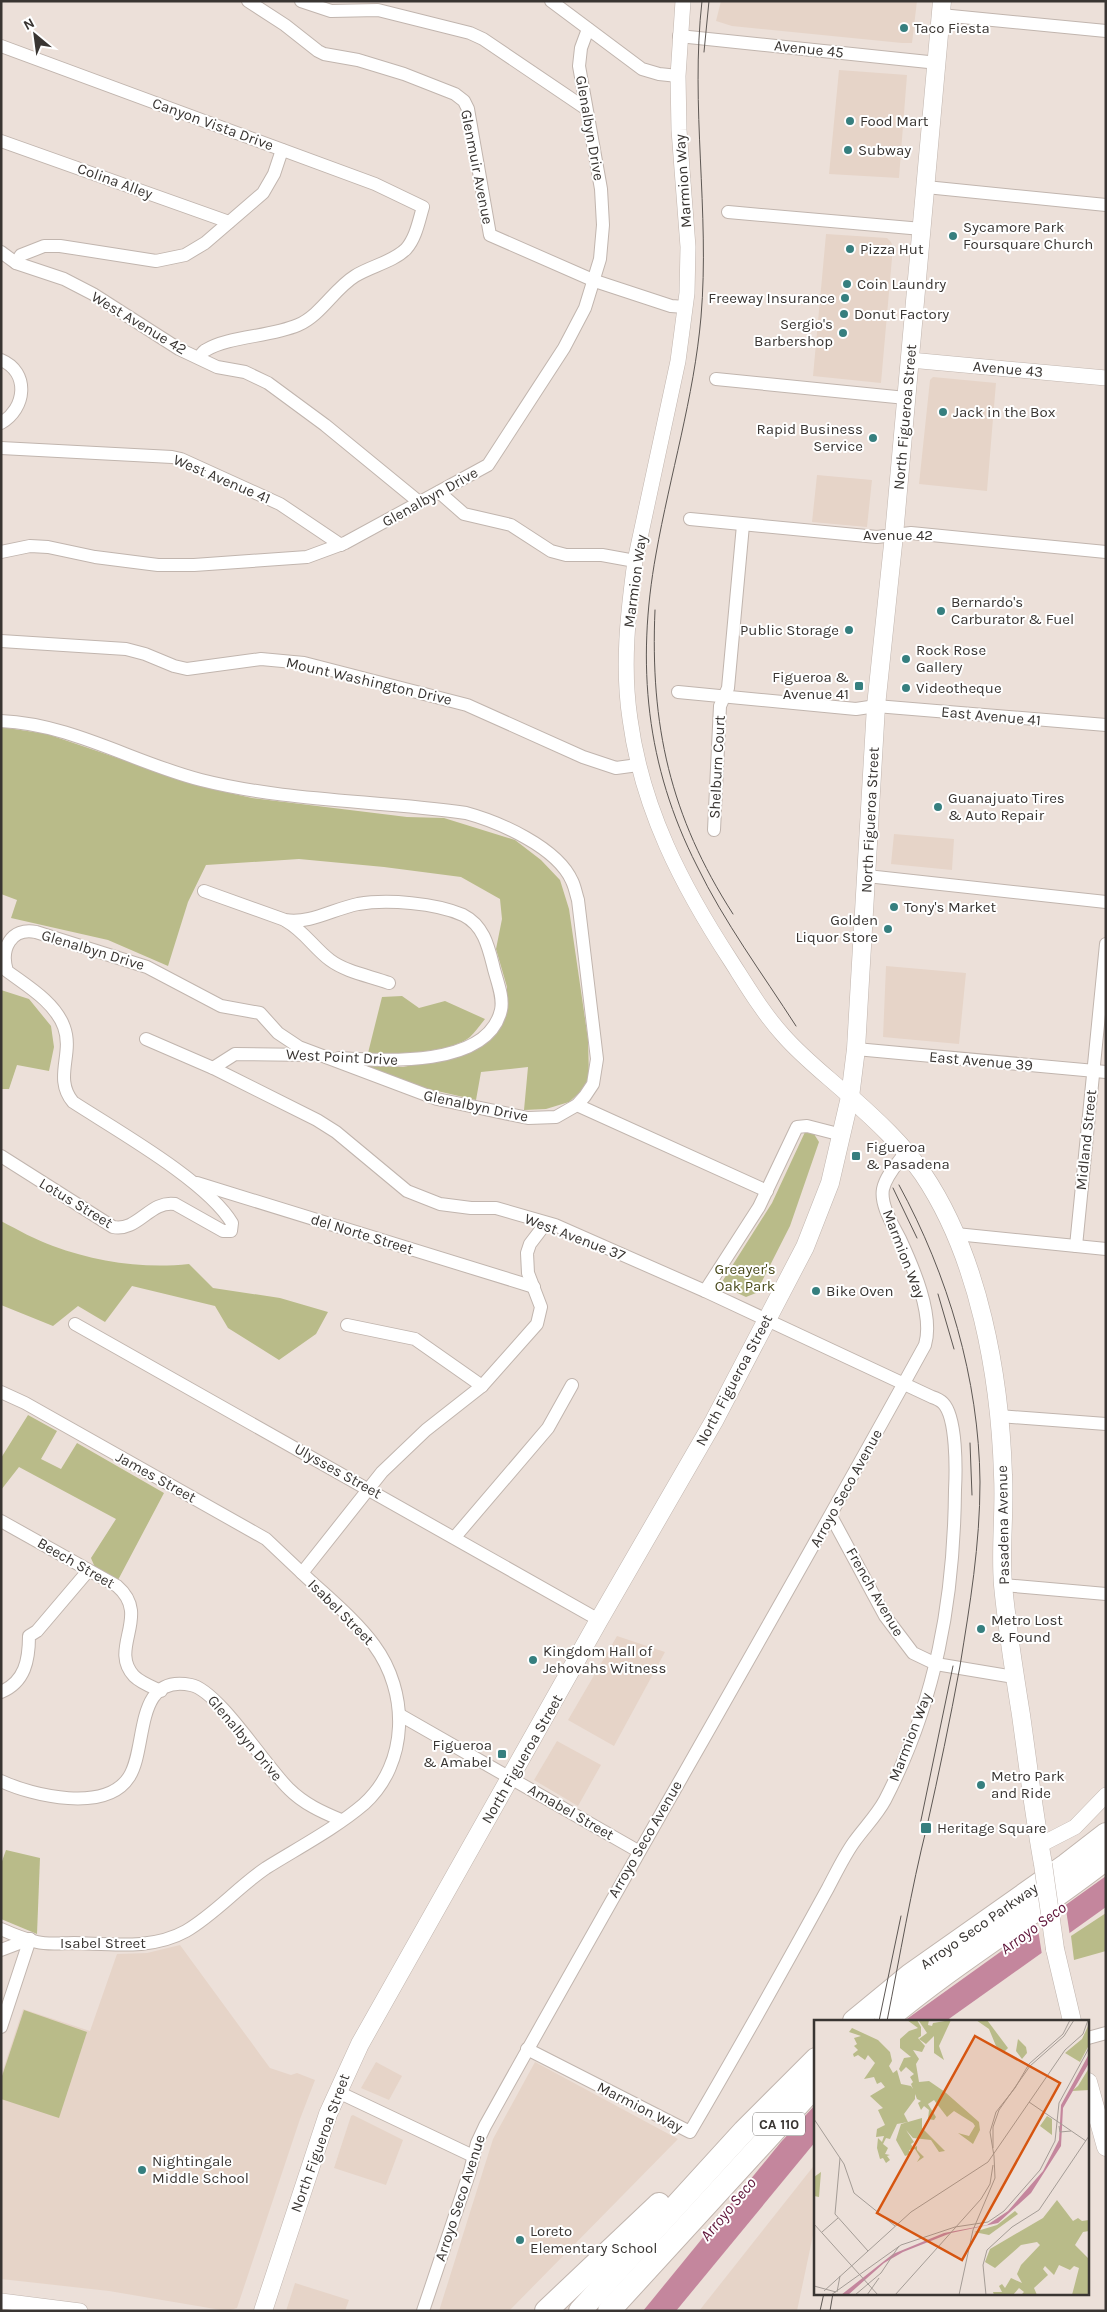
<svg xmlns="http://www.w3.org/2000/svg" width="1107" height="2312" font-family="Karla,sans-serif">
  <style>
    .built { fill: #e6d4c8 }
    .green { fill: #b9bb89 }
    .water { fill: #c4869d }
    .pier { fill: #ece0d9 }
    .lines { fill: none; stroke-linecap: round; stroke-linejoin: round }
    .minor-casing { stroke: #c1b5ae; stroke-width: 14 }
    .tertiary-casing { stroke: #c1b5ae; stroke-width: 16 }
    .secondary-casing { stroke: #c1b5ae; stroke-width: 19 }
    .motorway-casing { stroke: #c1b5ae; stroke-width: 24 }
    .minor { stroke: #fff; stroke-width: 12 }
    .tertiary { stroke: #fff; stroke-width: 15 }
    .secondary { stroke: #fff; stroke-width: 18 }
    .motorway { stroke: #fff; stroke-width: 22 }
    .tram { stroke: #5d5753; stroke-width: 1 }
    .secondary-bridge-casing { stroke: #c1b5ae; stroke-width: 19; stroke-linecap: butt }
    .secondary-bridge { stroke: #fff; stroke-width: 18 }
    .poi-dot { fill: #367f7f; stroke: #fff; stroke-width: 2 }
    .labels { text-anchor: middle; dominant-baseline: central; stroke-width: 4; stroke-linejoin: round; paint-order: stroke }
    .shield { fill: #fff; stroke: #747270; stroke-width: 1 }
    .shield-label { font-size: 14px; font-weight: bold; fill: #393532 }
    .poi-label { font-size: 15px; fill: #393532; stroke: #fff; text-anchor: start }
    .street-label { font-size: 15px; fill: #393532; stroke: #fff }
    .park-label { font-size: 15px; fill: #494a1b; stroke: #fff }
    .water-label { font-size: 16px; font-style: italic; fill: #60163a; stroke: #fff }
    .inset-road { fill: none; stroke: #a49c96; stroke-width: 1 }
    .view { fill: #d65510; fill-opacity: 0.15; stroke: #d65510; stroke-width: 2.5 }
    .inset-edge { fill: none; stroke: #393532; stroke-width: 2.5 }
  </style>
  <rect width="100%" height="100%" fill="#ece0d9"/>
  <!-- built -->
  <g class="built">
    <path d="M721,1H917L912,43H902L732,26L716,21Z"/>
    <path d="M839,70L907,75L899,178L829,174Z"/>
    <path d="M826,234L887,238L891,242L893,247L881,383L813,376Z"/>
    <path d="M933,377L996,383L987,491L919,484L930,380Z"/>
    <path d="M817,475L872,480L867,527L812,522Z"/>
    <path d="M894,834L954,839L952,870L891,864Z"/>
    <path d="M886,966L966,973L959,1044L883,1037Z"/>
    <path d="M617,1636L665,1652L614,1746L568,1720Z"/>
    <path d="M557,1741L601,1765L578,1806L534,1780Z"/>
    <path d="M180,1945L270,2068L291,2075L297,2073L315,2080L300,2119L237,2308L227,2311L109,2291L1,2279V2076L23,2009L90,2031L117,1954L147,1953Z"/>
    <path d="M376,2062L402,2076L389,2100L361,2088Z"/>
    <path d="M535,2062L678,2139L509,2311H439L493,2139Z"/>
    <path d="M353,2115L403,2140L386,2185L334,2168L351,2116Z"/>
    <path d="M816,2163V2221L797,2311H699Z"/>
    <path d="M295,2283L349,2300L345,2311H286Z"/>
  </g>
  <!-- green -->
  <g class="green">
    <path d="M1,727L47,734L203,787L252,798L407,817L444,818L515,840L541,860L560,880L569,909L588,1039L589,1078L580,1092L569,1102L546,1109L524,1110L528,1067L481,1072L476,1100L420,1087L365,1066L403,1067L453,1057L506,1010L507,987L496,949L502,919L500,899L461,877L384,867L299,859L206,865L188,902L168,966L108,940L11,918L17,900L1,894Z"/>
    <path d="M1,990L29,999L51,1026L54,1047L49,1071L17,1065L9,1089H1Z"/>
    <path d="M402,996L419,1008L445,1001L485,1019C480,1025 475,1032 470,1037C448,1054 395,1054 368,1053L382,997Z"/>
    <path d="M805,1132L814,1134L819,1142L790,1226L756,1293L746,1297L720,1285L772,1203Z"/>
    <path d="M1,1221C18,1230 36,1240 53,1246C96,1262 144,1269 189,1264L213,1288L280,1298L328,1312L316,1334L279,1360L228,1328L215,1306L132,1286L105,1322L78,1306L53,1326L1,1305Z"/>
    <path d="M28,1415L57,1431L41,1459L61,1469L77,1443L164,1493L118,1580L96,1570L91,1558L116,1519L19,1467L1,1490V1458Z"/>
    <path d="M6,1850L40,1858L37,1934L1,1919V1864Z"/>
    <path d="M1106,1913V1951L1074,1960L1071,1936Z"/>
    <path d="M24,2010L87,2032L59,2118L1,2099V2079Z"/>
  </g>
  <!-- water -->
  <g class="water">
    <path d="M1106,1876V1907L946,2021H904Z"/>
    <path d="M816,2104V2141L676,2311H643L781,2142Z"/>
  </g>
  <!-- pier -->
  <path class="pier" d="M1065,1903L1070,1936L1042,1955L1037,1923Z"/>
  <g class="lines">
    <!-- minor casing -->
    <g class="minor-casing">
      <g id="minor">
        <path d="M248,1L285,25L318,51L324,54L358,60L404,74L455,94L464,101L468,109L490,235L595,281L671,306L685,307"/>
        <path d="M301,1L331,11L378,10L470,33L483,39L585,108"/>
        <path d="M551,1L642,69L659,74L678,76"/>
        <path d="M941,15L1106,31"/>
        <path d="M679,36L938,63"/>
        <path d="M1,46L375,184L423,207C419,220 416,238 406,249C393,262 371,266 355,276C334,289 321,315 298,325C270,337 229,336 206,350C203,351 201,355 199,358"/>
        <path d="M1,141L229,222"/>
        <path d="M926,187L1106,205"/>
        <path d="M728,212L922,229"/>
        <path d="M1,252L16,263L64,279L93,294L179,349L217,367L245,372L268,383L325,425L419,502"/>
        <path d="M16,263L21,255L44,246H60L156,261L185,255L205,243L263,193L274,174L282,150"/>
        <path d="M1,360C30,372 26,409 1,423"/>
        <path d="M716,379L906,398"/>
        <path d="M1,448L172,457L181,459L280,504L341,545"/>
        <path d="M439,492L464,514L511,525L551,551L566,555H602L635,561"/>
        <path d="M690,519L877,537L911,533L1106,552"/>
        <path d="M1,552L30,546L48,547L95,557L158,565H194L307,557L345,543L488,465L564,348L585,308L600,259L603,225L601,189L579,66L581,48L588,29"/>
        <path d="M1,641L126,649L145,654L174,666L187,669L261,659L304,663L467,705L583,757L616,768L638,765"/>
        <path d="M678,692L856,709L876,706L1106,725"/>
        <path d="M1,721C72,724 134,763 201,780C288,802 378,800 466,813C499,822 557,847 572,881C575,887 576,894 578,900L597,1059L593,1084L585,1096L577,1105L556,1117L528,1118L437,1099L299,1047L278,1033L260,1013L221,1006L147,967L36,932C11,927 0,949 7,971C27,986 55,1002 64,1027C74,1054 53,1078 73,1102C116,1130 207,1181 232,1223L231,1231H223L175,1204C150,1200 138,1232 113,1227L1,1156"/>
        <path d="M714,830L720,706L728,688L743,525"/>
        <path d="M867,876L1106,902"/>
        <path d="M204,891L285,920C311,924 333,909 358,904C387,899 436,903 463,915C483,925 488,945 493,965C496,979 504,996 501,1010C488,1068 383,1061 339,1058"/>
        <path d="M286,921C304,931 314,948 330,960C346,972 370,976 389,983"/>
        <path d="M146,1039L213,1068L317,1120L336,1132L407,1191L440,1204L471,1208H496L555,1225L705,1291L932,1397C935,1398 940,1400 943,1403C957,1417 956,1471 955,1490C954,1600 936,1701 885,1800C877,1815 864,1828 854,1842C844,1856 836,1873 828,1888C783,1970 737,2052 690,2132L527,2049"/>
        <path d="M856,1049L1106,1072"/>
        <path d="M213,1068L235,1054L311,1055"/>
        <path d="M577,1105L767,1191"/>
        <path d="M197,1183L534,1287"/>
        <path d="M956,1234L1106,1249"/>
        <path d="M1076,1246L1106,944"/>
        <path d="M705,1291L759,1207L797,1127L807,1126L842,1135"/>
        <path d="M75,1324L599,1620"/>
        <path d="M347,1325L415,1339L482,1386"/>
        <path d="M1,1392L25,1403L266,1539L302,1573"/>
        <path d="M999,1416L1106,1424"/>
        <path d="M831,1516L885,1616L913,1653L936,1664L1014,1677"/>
        <path d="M1,1521L117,1586C152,1616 108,1648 134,1676C141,1683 152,1687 161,1691"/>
        <path d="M455,1537L548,1428L572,1385"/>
        <path d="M1003,1585L1106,1594"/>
        <path d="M1,1692C25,1682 29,1660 29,1636L37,1631L88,1571"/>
        <path d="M400,1715L638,1851"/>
        <path d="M1,1781C33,1796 106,1813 129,1777C148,1748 133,1673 191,1685C218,1690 266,1767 289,1789C304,1804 322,1812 341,1820"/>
        <path d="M1,1929C12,1934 25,1939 37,1942C48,1945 63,1943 74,1943C112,1944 152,1950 186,1931C215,1914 238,1887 266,1868C298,1848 336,1828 364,1804C409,1763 409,1692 374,1645C354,1618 326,1596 302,1573L382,1472L426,1430L482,1386L537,1324L541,1307L528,1273L527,1253L530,1244L546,1223"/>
        <path d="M1,1950L30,1939"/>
        <path d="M1,2027L30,1939"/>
        <path d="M1088,2038L1106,2033"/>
        <path d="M338,2092L473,2156"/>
        <path d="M423,2311L470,2171L477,2143L485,2126C630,1865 781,1607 925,1345C934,1315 913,1267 900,1239C893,1225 880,1205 883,1189C886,1175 898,1163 905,1153"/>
      </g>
    </g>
    <!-- tertiary casing -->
    <g class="tertiary-casing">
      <g id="tertiary">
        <path d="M683,1L678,76L679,130L688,247L687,293L678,361L635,561C628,613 622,666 630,719C642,809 682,886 731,961C747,986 763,1013 783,1035C803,1058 828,1077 850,1097"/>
        <path d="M910,360L1106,378"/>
        <path d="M1040,1845L1075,1827L1106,1795"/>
        <path d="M1,2301L80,2311"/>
      </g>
    </g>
    <!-- secondary casing -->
    <g class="secondary-casing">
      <g id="secondary">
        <path d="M850,1097C876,1120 903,1145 923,1174C979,1257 1000,1376 1003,1475C1005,1511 1000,1548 1003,1585C1007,1628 1014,1671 1021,1715C1028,1765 1034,1815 1043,1864"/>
        <path d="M1055,1949L1072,2021"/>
        <path d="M1088,2082L1106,2147"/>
        <path d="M263,2311L328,2114L360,2044L599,1620L714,1421L805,1247L830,1183L850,1097L856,1049L876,706L894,535L942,1"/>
      </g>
    </g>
    <!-- motorway casing -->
    <g class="motorway-casing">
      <g id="motorway">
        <path d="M854,2021L910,1975L1066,1865L1106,1834"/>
        <path d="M885,2021C955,1962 1034,1915 1106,1859"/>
        <path d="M546,2311L659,2204"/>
        <path d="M580,2311L744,2131L816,2059"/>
        <path d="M609,2311L816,2085"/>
      </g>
    </g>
    <!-- minor -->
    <use href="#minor" class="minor"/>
    <!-- tertiary -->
    <use href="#tertiary" class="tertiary"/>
    <!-- secondary -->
    <use href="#secondary" class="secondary"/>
    <!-- motorway -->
    <use href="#motorway" class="motorway"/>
    <!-- tram -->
    <g class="tram">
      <path d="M702,1C690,106 710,212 701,317C694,397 670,475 656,554C636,664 646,766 697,866C724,922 762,973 796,1026"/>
      <path d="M704,52L709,1"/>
      <path d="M655,610C650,725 670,816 733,914"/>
      <path d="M893,1188L917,1238"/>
      <path d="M938,1294L954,1349"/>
      <path d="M970,1443L972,1495"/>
      <path d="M920,1825L953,1666"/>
      <path d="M879,2021L901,1916"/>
      <path d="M887,2021C900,1956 911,1890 927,1826C939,1773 950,1720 960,1666C970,1604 980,1545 980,1482C979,1379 948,1275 899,1185"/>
      <path d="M820,2311L824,2293"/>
      <path d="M830,2311L833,2293"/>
    </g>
    <!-- secondary-bridge casing -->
    <g class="secondary-bridge-casing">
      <path id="secondary-bridge" d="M1043,1864L1055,1949"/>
    </g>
    <!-- secondary-bridge -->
    <use href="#secondary-bridge" class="secondary-bridge"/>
  </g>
  <!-- markers -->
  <g class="poi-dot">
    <circle cx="904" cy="28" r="5"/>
    <circle cx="850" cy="121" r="5"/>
    <circle cx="848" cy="150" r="5"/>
    <circle cx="953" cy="236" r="5"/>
    <circle cx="850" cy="249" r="5"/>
    <circle cx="847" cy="284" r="5"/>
    <circle cx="845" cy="298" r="5"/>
    <circle cx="844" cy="314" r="5"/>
    <circle cx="843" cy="333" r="5"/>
    <circle cx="943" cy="412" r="5"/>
    <circle cx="873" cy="438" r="5"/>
    <circle cx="941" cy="611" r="5"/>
    <circle cx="849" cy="630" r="5"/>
    <circle cx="906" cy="659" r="5"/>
    <rect x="854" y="681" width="10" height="10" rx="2.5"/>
    <circle cx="906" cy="688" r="5"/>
    <circle cx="938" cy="807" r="5"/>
    <circle cx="894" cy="907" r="5"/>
    <circle cx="888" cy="929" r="5"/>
    <rect x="851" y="1151" width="10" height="10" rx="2.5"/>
    <circle cx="816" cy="1291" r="5"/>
    <circle cx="981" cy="1629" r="5"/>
    <circle cx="533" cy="1660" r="5"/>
    <rect x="497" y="1749" width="10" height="10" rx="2.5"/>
    <circle cx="981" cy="1785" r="5"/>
    <rect x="920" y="1822" width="12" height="12" rx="2.5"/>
    <circle cx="142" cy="2170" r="5"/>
    <circle cx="520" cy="2240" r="5"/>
  </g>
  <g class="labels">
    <!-- shield labels -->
    <rect class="shield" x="753" y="2112.5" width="52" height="23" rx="4"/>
    <g class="shield-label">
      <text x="779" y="2124">CA 110</text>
    </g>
    <!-- poi labels -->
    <g class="poi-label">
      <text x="914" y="28">Taco Fiesta</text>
      <text x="860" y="121">Food Mart</text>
      <text x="858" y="150">Subway</text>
      <text x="963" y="227">Sycamore Park<tspan x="963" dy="17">Foursquare Church</tspan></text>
      <text x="860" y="249">Pizza Hut</text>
      <text x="857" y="284">Coin Laundry</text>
      <text x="835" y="298" text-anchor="end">Freeway Insurance</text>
      <text x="854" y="314">Donut Factory</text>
      <text x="833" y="324" text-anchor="end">Sergio's<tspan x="833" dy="17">Barbershop</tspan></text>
      <text x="953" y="412">Jack in the Box</text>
      <text x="863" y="429" text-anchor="end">Rapid Business<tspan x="863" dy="17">Service</tspan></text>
      <text x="951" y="602">Bernardo's<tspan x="951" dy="17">Carburator &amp; Fuel</tspan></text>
      <text x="839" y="630" text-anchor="end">Public Storage</text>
      <text x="916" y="650">Rock Rose<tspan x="916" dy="17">Gallery</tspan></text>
      <text x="849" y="677" text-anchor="end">Figueroa &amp;<tspan x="849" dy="17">Avenue 41</tspan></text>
      <text x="916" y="688">Videotheque</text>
      <text x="948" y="798">Guanajuato Tires<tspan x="948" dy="17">&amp; Auto Repair</tspan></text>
      <text x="904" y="907">Tony's Market</text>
      <text x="878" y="920" text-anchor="end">Golden<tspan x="878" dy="17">Liquor Store</tspan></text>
      <text x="866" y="1147">Figueroa<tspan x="866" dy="17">&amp; Pasadena</tspan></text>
      <text x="826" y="1291">Bike Oven</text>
      <text x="991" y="1620">Metro Lost<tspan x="991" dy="17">&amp; Found</tspan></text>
      <text x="543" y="1651">Kingdom Hall of<tspan x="543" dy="17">Jehovahs Witness</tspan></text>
      <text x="492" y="1745" text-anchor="end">Figueroa<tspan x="492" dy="17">&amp; Amabel</tspan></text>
      <text x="991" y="1776">Metro Park<tspan x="991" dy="17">and Ride</tspan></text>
      <text x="937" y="1828">Heritage Square</text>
      <text x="152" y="2161">Nightingale<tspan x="152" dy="17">Middle School</tspan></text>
      <text x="530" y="2231">Loreto<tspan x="530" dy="17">Elementary School</tspan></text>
    </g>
    <!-- street labels -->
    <g class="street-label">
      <text transform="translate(809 49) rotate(6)">Avenue 45</text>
      <text transform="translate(213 124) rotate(20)">Canyon Vista Drive</text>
      <text transform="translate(590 128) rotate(80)">Glenalbyn Drive</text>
      <text transform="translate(477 167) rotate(79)">Glenmuir Avenue</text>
      <text transform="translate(115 181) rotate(20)">Colina Alley</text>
      <text transform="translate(683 181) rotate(-94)">Marmion Way</text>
      <text transform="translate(139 323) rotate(31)">West Avenue 42</text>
      <text transform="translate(1008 369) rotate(5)">Avenue 43</text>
      <text transform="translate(905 417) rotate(-85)">North Figueroa Street</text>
      <text transform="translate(222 479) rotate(23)">West Avenue 41</text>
      <text transform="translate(430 497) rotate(-29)">Glenalbyn Drive</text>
      <text x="898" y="535">Avenue 42</text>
      <text transform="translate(635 581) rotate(-82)">Marmion Way</text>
      <text transform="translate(369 681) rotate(13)">Mount Washington Drive</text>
      <text transform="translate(991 716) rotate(5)">East Avenue 41</text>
      <text transform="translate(717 767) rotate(-87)">Shelburn Court</text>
      <text transform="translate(870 820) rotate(-87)">North Figueroa Street</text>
      <text transform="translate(93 950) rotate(17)">Glenalbyn Drive</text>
      <text transform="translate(342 1057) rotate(3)">West Point Drive</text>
      <text transform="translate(981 1061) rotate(5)">East Avenue 39</text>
      <text transform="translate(476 1106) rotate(12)">Glenalbyn Drive</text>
      <text transform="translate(1086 1140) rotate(-84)">Midland Street</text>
      <text transform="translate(76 1203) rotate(31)">Lotus Street</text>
      <text transform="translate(362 1234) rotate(17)">del Norte Street</text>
      <text transform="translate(575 1237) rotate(21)">West Avenue 37</text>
      <text transform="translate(904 1254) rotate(69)">Marmion Way</text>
      <text transform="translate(734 1380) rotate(-62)">North Figueroa Street</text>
      <text transform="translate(338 1471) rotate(29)">Ulysses Street</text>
      <text transform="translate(156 1477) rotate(29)">James Street</text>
      <text transform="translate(846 1488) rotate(-61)">Arroyo Seco Avenue</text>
      <text transform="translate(1003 1525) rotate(-91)">Pasadena Avenue</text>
      <text transform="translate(76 1563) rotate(30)">Beech Street</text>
      <text transform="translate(875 1592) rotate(60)">French Avenue</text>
      <text transform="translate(341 1612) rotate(45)">Isabel Street</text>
      <text transform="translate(910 1737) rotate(-69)">Marmion Way</text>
      <text transform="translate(245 1738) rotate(50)">Glenalbyn Drive</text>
      <text transform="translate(522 1759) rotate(-60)">North Figueroa Street</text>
      <text transform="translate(571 1812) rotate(30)">Amabel Street</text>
      <text transform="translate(645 1839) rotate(-60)">Arroyo Seco Avenue</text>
      <text transform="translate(979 1926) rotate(-35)">Arroyo Seco Parkway</text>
      <text x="103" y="1943">Isabel Street</text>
      <text transform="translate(640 2107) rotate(27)">Marmion Way</text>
      <text transform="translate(320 2143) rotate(-70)">North Figueroa Street</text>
      <text transform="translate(460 2198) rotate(-72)">Arroyo Seco Avenue</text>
    </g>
    <!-- park labels -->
    <g class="park-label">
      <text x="745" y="1269">Greayer's<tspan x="745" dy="17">Oak Park</tspan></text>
    </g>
    <!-- water labels -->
    <g class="water-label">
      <text transform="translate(1033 1928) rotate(-36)">Arroyo Seco</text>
      <text transform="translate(728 2209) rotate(-50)">Arroyo Seco</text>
    </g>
  </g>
  <!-- overview -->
  <g transform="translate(814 2020)">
    <rect width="275" height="275" fill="#ece0d9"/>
    <path d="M93,0H103L107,7V16L104,18L111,26L108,32L99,30L105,39L102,44L105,62L115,61L131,72L165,102L166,110L159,124L144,113L155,116L161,106L159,103L140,91L133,97L120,80L114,84L122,97L120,100L114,99L115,90L110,86L107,90L104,83L107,81L103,79L97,64L99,62L96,57L100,54L92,47L87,52L85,49L90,38L97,37L86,28V19L95,11L104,8ZM115,0L114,5L118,6L119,3L137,0L125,26L130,40L120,33V16L112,24L105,19L113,13L105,1ZM162,0H173L194,28L190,32L182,26L175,9ZM275,4V25L266,42L251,33L268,19ZM38,8L64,20L76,32L78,41L75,46L79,53L83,50L87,64L97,66L101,72V79L90,94L94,102L83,104L76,119L72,118L69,124L74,128L71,134L76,135L73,136L76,140L72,143L69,138L66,139L63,128L64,118L68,122L70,116L62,117L63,109L71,105L64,90L69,88L56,76L71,67L67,62L63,64L60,57L50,59L61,43L54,35L51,40L44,35L40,37L39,34L44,30L40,26L43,24L40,18L47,16L35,12ZM204,19L212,27L213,33L208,39L202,31ZM275,48V70L258,71L264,66ZM233,96L238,99V115L226,106ZM108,98V108L131,131L125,132L117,120L99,118L92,110L100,122L97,124L99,128L103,126V130L110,137L103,142L106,137L101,129L95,130L97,134L91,136L82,120L87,104ZM7,152L5,177L0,176V157ZM243,180L259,201L264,198L268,201L275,200V211L269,212L261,225L275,239V275H258L265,248L260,246L256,250L245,245L240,255L231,246L229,249L234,255L220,268L223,275H207L210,272L205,268L199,275H180L179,272H188L185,266L188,264L191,268L197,258L208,263L203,254L207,245L226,225L223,222L207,225L181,248L171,242L176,229L229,198ZM201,191L204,194L175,215L160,212L183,205Z" fill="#b9bb89"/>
    <path d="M275,34V43L249,88L247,126L217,173L184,203L137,213L89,232L70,243L34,275H27L79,234L130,213L173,205L194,191L229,151L245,120L247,85Z" fill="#c4869d"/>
    <path class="inset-road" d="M215,82L272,121M0,99L30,144L40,173L81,206M245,106L246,112L257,111M179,128V107L185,90L216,46L250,16L260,0M180,136L176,112L182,92L201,68L215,44L249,14L256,0M26,138L21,194L54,231M0,204L64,275M8,212L24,198M0,266L22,272M10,271L97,192L174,142L251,30L269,14L274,0M23,272L26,256M17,275L87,225L141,207L174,202L190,191L226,150L241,121L245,83L275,28M41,275L67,253L85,226M53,275L65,258M81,275L167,179L176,164L179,145M145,275L159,210L181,158L180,136M172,275L169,245L173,230L198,207L225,190L275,116"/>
    <path class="view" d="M161,16L246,63L148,240L63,193Z"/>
    <rect width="275" height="275" class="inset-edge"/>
  </g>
  <!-- border -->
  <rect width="1107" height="2312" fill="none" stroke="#393532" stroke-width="5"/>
  <!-- north arrow -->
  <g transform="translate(35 35) rotate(331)" stroke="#ffffff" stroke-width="4" paint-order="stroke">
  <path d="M0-4L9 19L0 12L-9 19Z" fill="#393532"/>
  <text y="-8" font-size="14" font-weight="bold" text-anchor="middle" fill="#393532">N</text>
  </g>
</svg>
